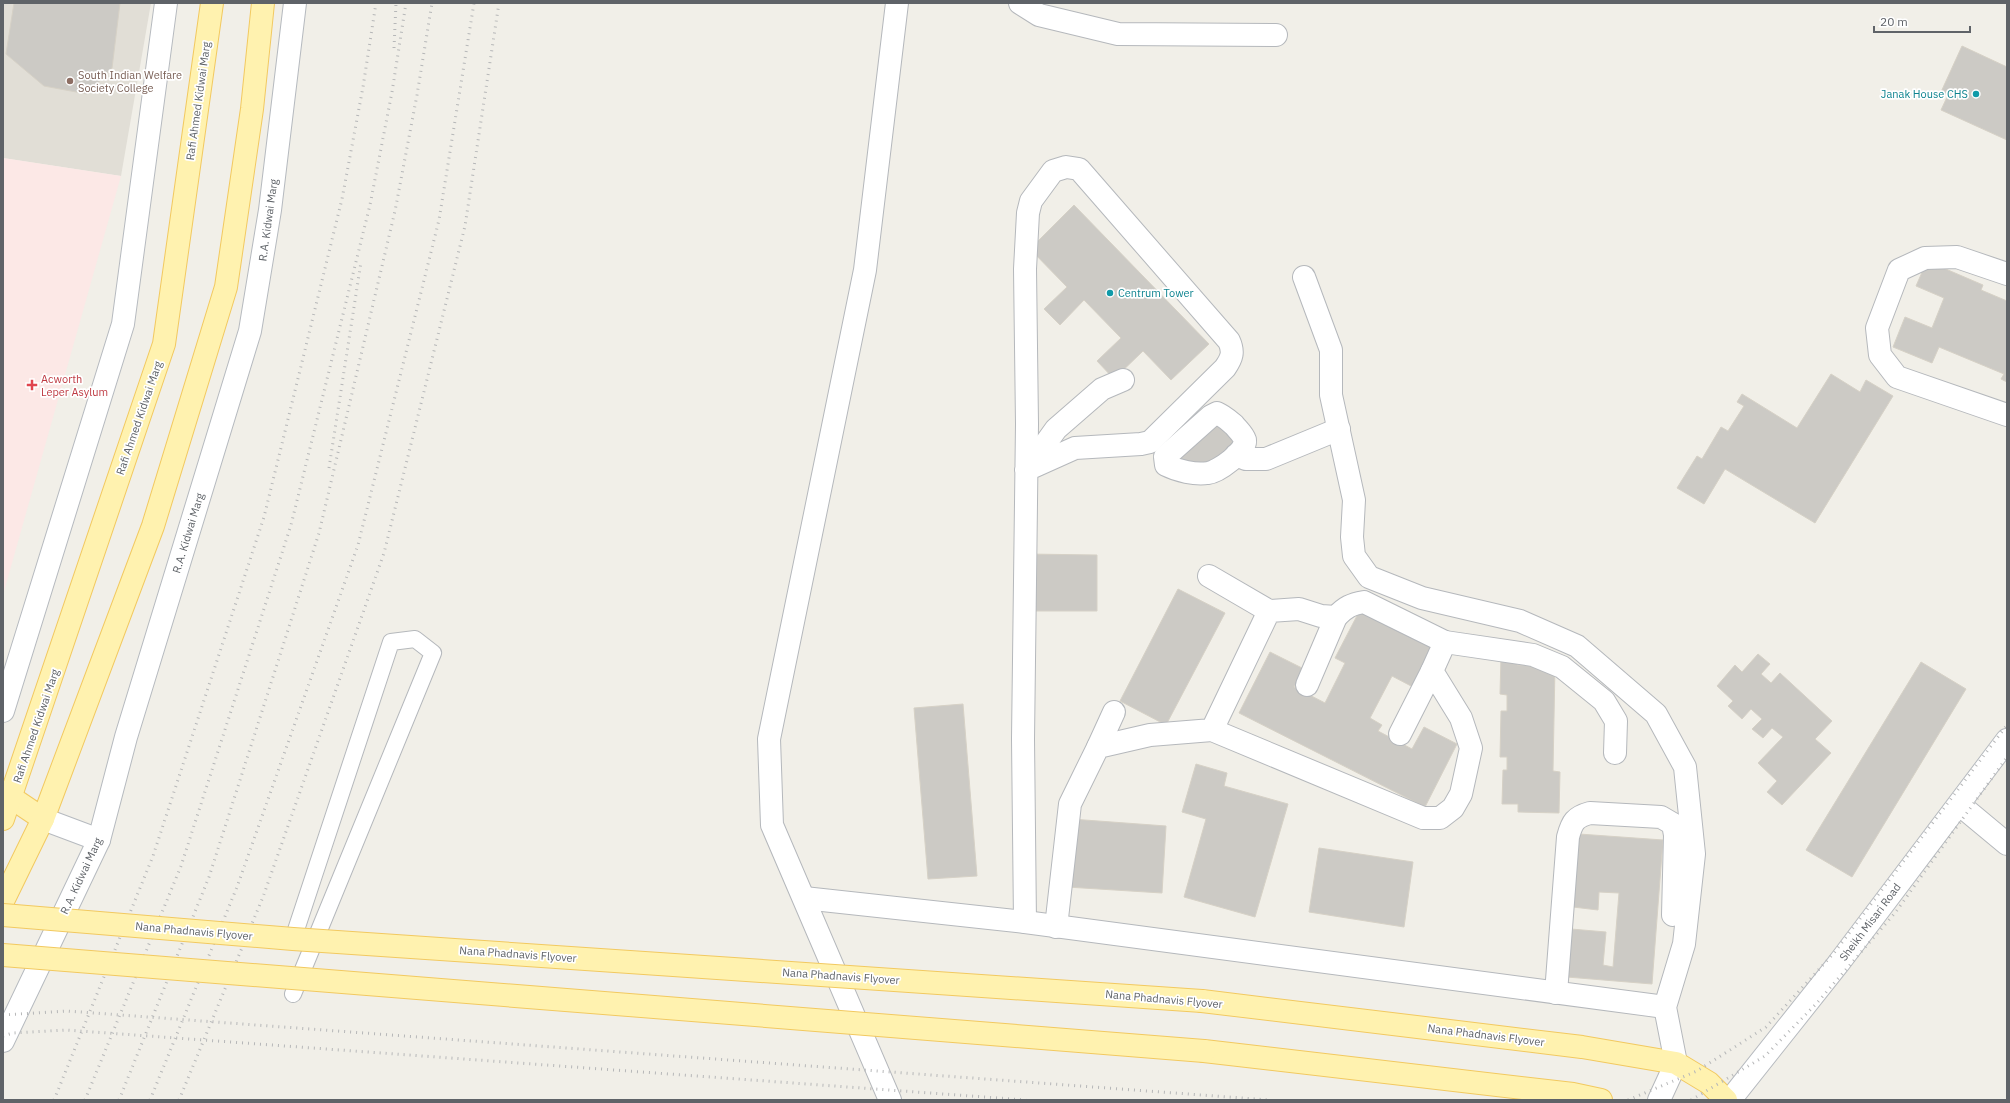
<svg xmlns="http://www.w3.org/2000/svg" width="2010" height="1103" font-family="'IBM Plex Sans',sans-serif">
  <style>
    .education { fill: #e1ded6 }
    .medical { fill: #fce8e6 }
    .building { fill: #cccac5; stroke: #d6d1c6 }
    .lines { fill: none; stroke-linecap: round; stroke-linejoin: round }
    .lane-casing { stroke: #b5b8bc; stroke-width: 18 }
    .street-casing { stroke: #b5b8bc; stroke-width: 24 }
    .secondary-casing { stroke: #b6babf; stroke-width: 24 }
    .primary-casing { stroke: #f2c960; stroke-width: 24 }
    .lane { stroke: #fff; stroke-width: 16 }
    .street { stroke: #fff; stroke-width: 22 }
    .secondary { stroke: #fff; stroke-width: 22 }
    .primary { stroke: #fff2af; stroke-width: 22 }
    .rail { stroke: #b6b7b8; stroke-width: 3; stroke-dasharray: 1 5; stroke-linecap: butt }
    .primary-bridge-casing { stroke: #f2c960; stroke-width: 24; stroke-linecap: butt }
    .primary-bridge { stroke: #fff2af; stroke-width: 22 }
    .education-dot { fill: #8d6e63; stroke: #fff; stroke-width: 1.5 }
    .culture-dot { fill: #0f9aa8; stroke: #fff; stroke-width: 1.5 }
    .health-dot { fill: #e0444e; stroke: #fff; stroke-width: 1.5 }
    .labels { text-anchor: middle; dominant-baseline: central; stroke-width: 3.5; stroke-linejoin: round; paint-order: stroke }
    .education-label { font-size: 11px; fill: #785e54; stroke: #fff; text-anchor: start }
    .culture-label { font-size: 11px; fill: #0d838f; stroke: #fff; text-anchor: end }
    .street-label { font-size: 11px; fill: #5f6368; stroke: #fff }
    .health-label { font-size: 11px; fill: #be3a42; stroke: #fff; text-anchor: start }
  </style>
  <rect width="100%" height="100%" fill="#f1efe8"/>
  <!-- education -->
  <path class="education" d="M3,3H151L121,176L3,158Z"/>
  <!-- medical -->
  <path class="medical" d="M3,158L121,176L3,595Z"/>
  <!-- building -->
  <g class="building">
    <path d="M14,3H120L112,68L87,94L44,86L6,54Z"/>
    <path d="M1962,46L2007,67V140L1941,110L1948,95L1941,92Z"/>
    <path d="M1074,205L1209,344L1171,380L1143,351L1114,379L1097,361L1121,338L1084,300L1060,325L1044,309L1067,287L1030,249Z"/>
    <path d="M1927,261L1983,285L1981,290L2007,301V382L2001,379L2004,374L1939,347L1932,363L1893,347L1905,317L1932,328L1944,298L1916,286Z"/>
    <path d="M1831,374L1860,392L1866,380L1893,396L1815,523L1725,469L1704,504L1677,488L1697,456L1702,459L1721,427L1728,431L1744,406L1737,402L1742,394L1797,428Z"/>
    <path d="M1214,420L1239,439L1204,470L1172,458Z"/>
    <path d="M1026,554L1097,555V611H1025Z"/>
    <path d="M1178,589L1225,613L1166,725L1120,701Z"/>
    <path d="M1361,608L1434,645L1413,687L1392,676L1370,718L1382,725L1378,731L1412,749L1424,727L1457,744L1425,807L1239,713L1270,652L1304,669L1294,687L1325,703L1345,663L1335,658Z"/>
    <path d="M1758,654L1770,664L1761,674L1771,683L1780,673L1832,721L1815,739L1831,753L1782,805L1767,792L1777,781L1758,763L1783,737L1772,728L1763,738L1752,729L1762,719L1751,709L1742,719L1728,706L1733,701L1717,686L1735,665L1742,672Z"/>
    <path d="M1501,656H1517V665L1555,666L1553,771L1560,772L1559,813L1518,812V804H1502L1503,770H1507V757H1500L1501,711H1507V695L1500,694Z"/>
    <path d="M1921,662L1966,689L1852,877L1806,850Z"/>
    <path d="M963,704L977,876L928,879L914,708Z"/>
    <path d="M1196,764L1227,773L1224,786L1288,804L1255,917L1184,897L1206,819L1182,812Z"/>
    <path d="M1071,819L1166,826L1162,893L1067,887Z"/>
    <path d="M1579,834L1663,840L1652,984L1567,977L1571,929L1606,932L1603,965L1613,967L1619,893L1599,892L1598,910L1573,907Z"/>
    <path d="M1319,848L1413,862L1404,927L1309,912Z"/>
  </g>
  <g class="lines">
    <!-- lane casing -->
    <g class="lane-casing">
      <path id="lane" d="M293,939L391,642L415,639L433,653L293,994"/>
    </g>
    <!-- street casing -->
    <g class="street-casing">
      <g id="street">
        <path d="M1020,3L1039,15L1118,34L1276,35"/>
        <path d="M2007,274L1957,257L1925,258L1899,270L1877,328L1880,355L1897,377L2007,415"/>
        <path d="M1304,277L1331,350V395L1354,500L1352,537L1354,556L1369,577L1422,598L1520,621L1577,646L1656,714L1685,767L1694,854L1684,944L1665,1007L1676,1063L1659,1100"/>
        <path d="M1217,413C1224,416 1228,420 1234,425C1238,430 1243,434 1245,440C1247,451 1218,472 1208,473C1195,475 1178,471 1166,465L1165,457L1211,416Z"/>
        <path d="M1236,455L1246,459H1266L1339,429"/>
        <path d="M1028,468L1056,429L1102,389L1123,380"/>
        <path d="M1209,576L1269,611"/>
        <path d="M1445,642L1533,655L1562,667L1604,701L1616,721L1615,753"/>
        <path d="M1307,685L1336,617"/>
        <path d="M1400,734L1432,671"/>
        <path d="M1098,747L1114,712"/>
        <path d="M1960,805L2007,844"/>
        <path d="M804,898L1025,922L1665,1007"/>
        <path d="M1025,922L1023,739L1027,424L1025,269L1028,213L1031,201L1053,171L1066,167L1079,169L1229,341C1234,352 1232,358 1225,368L1150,442L1141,444L1075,448L1026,470"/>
        <path d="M1056,927L1070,804L1098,747L1150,735L1212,730L1423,818H1440L1453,808L1461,794L1471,748L1461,718L1432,671L1445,642L1364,602C1352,604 1345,607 1336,617L1321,616L1299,609L1269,611L1212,730"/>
        <path d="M1556,993L1568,837C1572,822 1575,817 1590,813L1661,817L1673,824L1675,835L1673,915"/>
        <path d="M890,1100L772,825L769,739L865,270L897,3"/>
      </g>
    </g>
    <!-- secondary casing -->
    <g class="secondary-casing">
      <g id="secondary">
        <path d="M3,711L123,324L166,3"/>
        <path d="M43,819L99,840"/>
        <path d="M3,1041L99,840L126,737L250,331L270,210L295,3"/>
        <path d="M1730,1100L1838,964L2007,740"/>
      </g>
    </g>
    <!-- primary casing -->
    <g class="primary-casing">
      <g id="primary">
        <path d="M3,792L43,819"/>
        <path d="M3,819L164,344L212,3"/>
        <path d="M3,901L43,819L153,526L226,287L252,109L263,3"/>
        <path d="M1202,1001L1582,1047L1676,1063L1709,1083L1726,1100"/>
        <path d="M1204,1051L1573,1094L1601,1100"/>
      </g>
    </g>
    <!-- lane -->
    <use href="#lane" class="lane"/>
    <!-- street -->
    <use href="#street" class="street"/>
    <!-- secondary -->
    <use href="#secondary" class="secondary"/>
    <!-- primary -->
    <use href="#primary" class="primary"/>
    <!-- rail -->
    <g class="rail">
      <path d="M394,48L396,3"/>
      <path d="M329,468L361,262"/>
      <path d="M3,1015L67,1011L1269,1100"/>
      <path d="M3,1036L13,1033L66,1030L1026,1100"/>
      <path d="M54,1100L153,856L264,517L342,199L363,87L376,3"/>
      <path d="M85,1100L181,866L291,525L370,205L392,92L406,3"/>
      <path d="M119,1100L209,877L319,533L395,211L417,95L432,3"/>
      <path d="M150,1100L237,887L358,545L439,220L474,3"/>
      <path d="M179,1100L263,897L384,553L465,226L499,3"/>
      <path d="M1628,1100L1697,1071L1766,1027L1834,953L2007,725"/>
      <path d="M1691,1100L1765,1056L1816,1004L1895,913L2007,757"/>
    </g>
    <!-- primary-bridge casing -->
    <g class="primary-bridge-casing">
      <g id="primary-bridge">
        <path d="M3,915L293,939L1202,1001"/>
        <path d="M3,955L1204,1051"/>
      </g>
    </g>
    <!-- primary-bridge -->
    <use href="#primary-bridge" class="primary-bridge"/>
  </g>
  <!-- markers -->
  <circle class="education-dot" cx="70" cy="81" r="4"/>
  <g class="culture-dot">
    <circle cx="1976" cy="94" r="4"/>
    <circle cx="1110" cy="293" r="4"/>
  </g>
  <path class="health-dot" d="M30 379h4v4h4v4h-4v4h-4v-4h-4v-4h4z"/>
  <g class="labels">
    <!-- education labels -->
    <g class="education-label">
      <text x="78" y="75">South Indian Welfare<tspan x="78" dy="13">Society College</tspan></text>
    </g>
    <!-- culture labels -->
    <g class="culture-label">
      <text x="1968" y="94">Janak House CHS</text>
      <text x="1118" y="293" text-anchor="start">Centrum Tower</text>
    </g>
    <!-- street labels -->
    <g class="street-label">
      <text transform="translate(198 101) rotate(-82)">Rafi Ahmed Kidwai Marg</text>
      <text transform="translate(268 220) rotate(-82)">R.A. Kidwai Marg</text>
      <text transform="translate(139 418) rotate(-71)">Rafi Ahmed Kidwai Marg</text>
      <text transform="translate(188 533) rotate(-73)">R.A. Kidwai Marg</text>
      <text transform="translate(36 726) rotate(-71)">Rafi Ahmed Kidwai Marg</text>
      <text transform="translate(81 876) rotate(-65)">R.A. Kidwai Marg</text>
      <text transform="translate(1870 922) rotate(-53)">Sheikh Misari Road</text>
      <text transform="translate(194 931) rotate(5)">Nana Phadnavis Flyover</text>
      <text transform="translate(518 954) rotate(4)">Nana Phadnavis Flyover</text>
      <text transform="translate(841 976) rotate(4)">Nana Phadnavis Flyover</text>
      <text transform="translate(1164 999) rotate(5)">Nana Phadnavis Flyover</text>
      <text transform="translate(1486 1035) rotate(7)">Nana Phadnavis Flyover</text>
    </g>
    <!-- health labels -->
    <g class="health-label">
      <text x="41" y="379">Acworth<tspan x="41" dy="13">Leper Asylum</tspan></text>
    </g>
  </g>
  <!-- border -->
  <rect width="2010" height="1103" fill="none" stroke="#5f6368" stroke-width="8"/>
  <!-- scale -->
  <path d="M1874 26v6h96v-6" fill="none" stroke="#5f6368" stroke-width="2"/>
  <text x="1880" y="26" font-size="12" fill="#5f6368" stroke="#ffffff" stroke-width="3" paint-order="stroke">20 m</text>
</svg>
